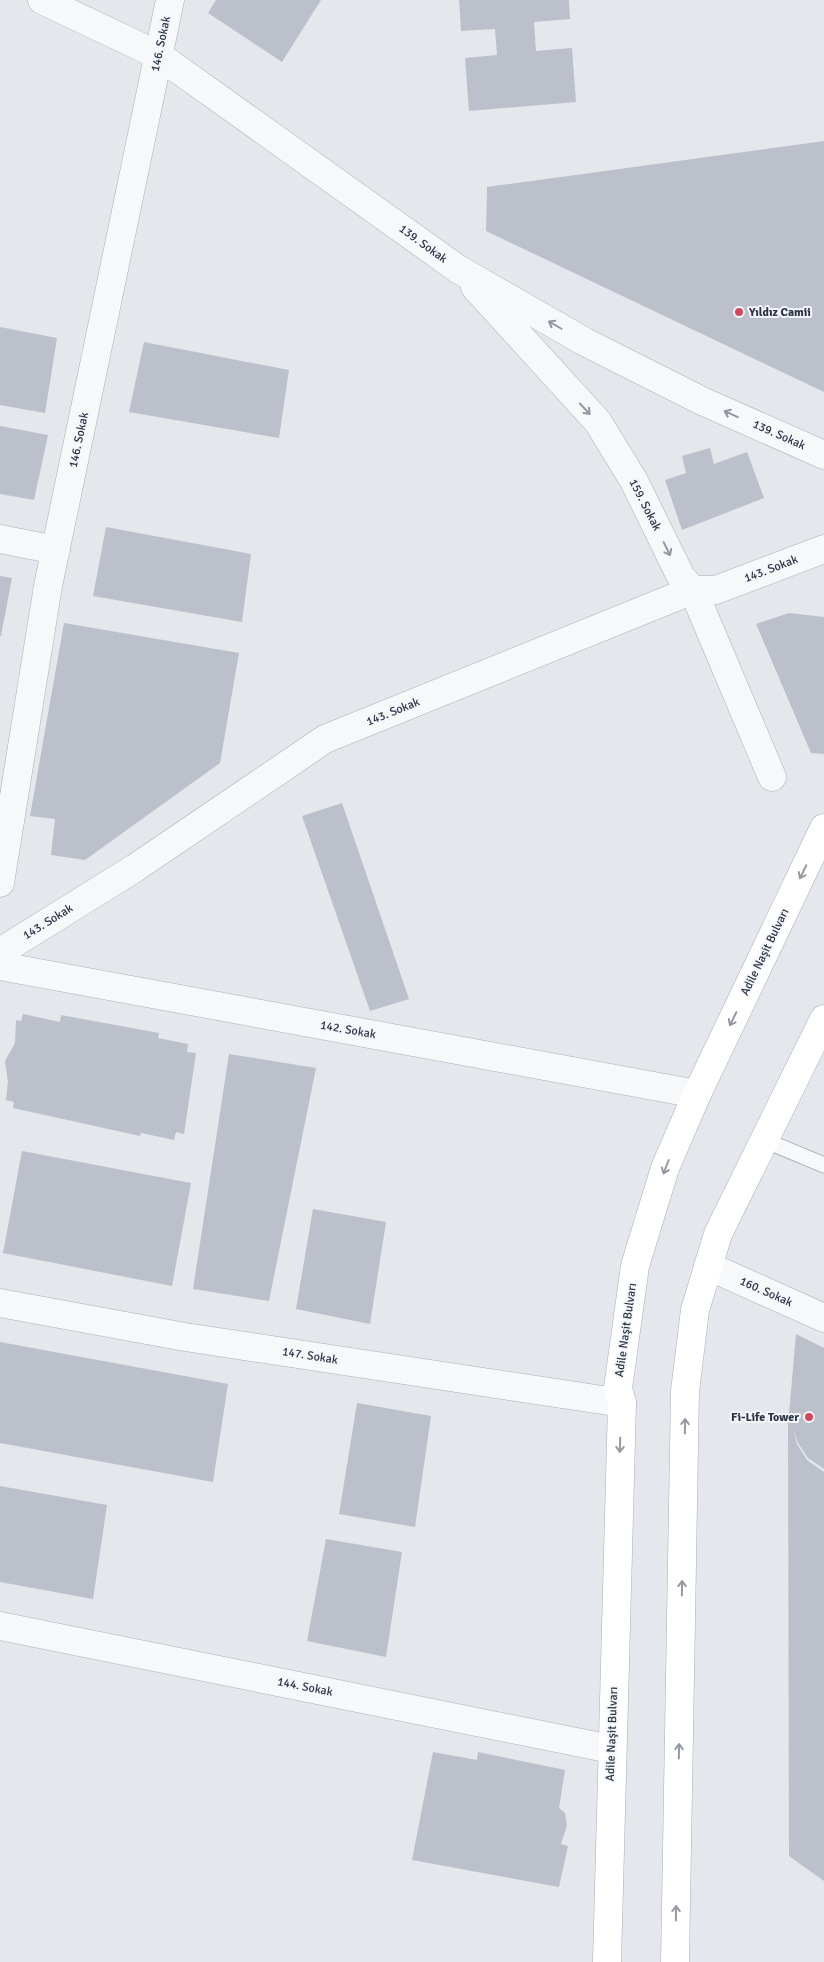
<svg xmlns="http://www.w3.org/2000/svg" width="824" height="1962" font-family="Signika,sans-serif">
  <style>
    .building { fill: #bbc0ca }
    .lines { fill: none; stroke-linecap: round; stroke-linejoin: round }
    .lane-casing { stroke: #a9aeb7; stroke-width: 17 }
    .street-casing { stroke: #a9aeb7; stroke-width: 29 }
    .secondary-casing { stroke: #a9aeb7; stroke-width: 29 }
    .lane { stroke: #f7f8fa; stroke-width: 15 }
    .street { stroke: #f7f8fa; stroke-width: 28 }
    .secondary { stroke: #fff; stroke-width: 28 }
    .oneway { stroke: #9196a0 }
    .oneway2 { stroke: #959aa2 }
    .poi-dot { fill: #d1495b; stroke: #f4f6f9; stroke-width: 2 }
    .labels { text-anchor: middle; dominant-baseline: central; stroke-width: 4; stroke-linejoin: round; paint-order: stroke }
    .street-label { font-size: 12px; fill: #2b3445; stroke: #f4f6f9 }
    .poi-label { font-size: 12px; font-weight: bold; fill: #2b3445; stroke: #f4f6f9; text-anchor: start }
  </style>
  <rect width="100%" height="100%" fill="#e4e7ec"/>
  <!-- building -->
  <g class="building">
    <path d="M216,0H321L282,62L208,13Z"/>
    <path d="M459,0H569L570,19L534,22L536,51L572,48L576,102L469,111L465,58L497,55L495,29L461,31Z"/>
    <path d="M824,141V392L486,231L487,187Z"/>
    <path d="M0,327L57,338L45,413L0,405Z"/>
    <path d="M144,342L289,370L279,438L129,412Z"/>
    <path d="M0,426L48,435L34,500L0,494Z"/>
    <path d="M710,448L714,464L747,452L764,498L682,530L665,480L686,473L682,456Z"/>
    <path d="M106,527L251,554L242,622L93,596Z"/>
    <path d="M0,576L12,578L1,636H0Z"/>
    <path d="M789,613L824,617V754L811,753L756,624Z"/>
    <path d="M64,623L239,653L220,763L85,860L51,855L55,819L30,816Z"/>
    <path d="M342,803L409,999L370,1011L302,816Z"/>
    <path d="M23,1014L60,1022L61,1015L159,1033L158,1038L188,1044L187,1052L196,1053L184,1134L176,1132L174,1140L141,1133L140,1136L13,1108L14,1102L6,1100L8,1082L5,1061L15,1043L16,1020L21,1021Z"/>
    <path d="M229,1054L316,1068L269,1301L193,1289Z"/>
    <path d="M22,1151L191,1183L172,1286L3,1253Z"/>
    <path d="M313,1209L386,1222L370,1324L296,1309Z"/>
    <path d="M796,1334L824,1348V1469L808,1458L798,1443L793,1428L797,1444L807,1460L824,1472V1881L789,1856L788,1425Z"/>
    <path d="M0,1342L228,1384L213,1482L0,1443Z"/>
    <path d="M357,1403L431,1416L415,1527L339,1514Z"/>
    <path d="M0,1486L107,1505L93,1599L0,1582Z"/>
    <path d="M326,1539L402,1552L386,1657L307,1641Z"/>
    <path d="M433,1752L477,1760L478,1752L565,1770L559,1808L565,1813L567,1825L561,1844L568,1846L559,1887L412,1860Z"/>
  </g>
  <g class="lines">
    <!-- lane casing -->
    <g class="lane-casing">
      <path id="lane" d="M764,1140L824,1165"/>
    </g>
    <!-- street casing -->
    <g class="street-casing">
      <g id="street">
        <path d="M42,0L158,55L458,269L585,342L702,401L824,455"/>
        <path d="M475,287L598,422L634,481L681,577L693,590L772,777"/>
        <path d="M0,539L56,550"/>
        <path d="M0,883L48,586L170,0"/>
        <path d="M0,952L135,868L325,739L693,590H716L824,549"/>
        <path d="M0,966L697,1094"/>
        <path d="M708,1266L824,1318"/>
        <path d="M0,1303L185,1337L622,1403"/>
        <path d="M0,1626L611,1749"/>
      </g>
    </g>
    <!-- secondary casing -->
    <g class="secondary-casing">
      <g id="secondary">
        <path d="M607,1962L622,1403L618,1388L635,1266L665,1168L697,1094L824,828"/>
        <path d="M675,1962L685,1391L695,1310L718,1234L824,1019"/>
      </g>
    </g>
    <!-- lane -->
    <use href="#lane" class="lane"/>
    <!-- street -->
    <use href="#street" class="street"/>
    <!-- secondary -->
    <use href="#secondary" class="secondary"/>
  </g>
  <!-- one-way arrows -->
  <defs><path id="oneway-shaft" d="M-6 0H5M1.5-3L5.5 0L1.5 3" fill="none" stroke-width="1.6" stroke-linecap="round" stroke-linejoin="round" transform="scale(1.25)"/></defs>
  <g class="oneway">
    <use href="#oneway-shaft" transform="translate(555 325) rotate(-150)"/>
    <use href="#oneway-shaft" transform="translate(585 409) rotate(47)"/>
    <use href="#oneway-shaft" transform="translate(731 414) rotate(-156)"/>
    <use href="#oneway-shaft" transform="translate(667 549) rotate(64)"/>
  </g>
  <g class="oneway2">
    <use href="#oneway-shaft" transform="translate(803 872) rotate(116)"/>
    <use href="#oneway-shaft" transform="translate(733 1019) rotate(116)"/>
    <use href="#oneway-shaft" transform="translate(666 1167) rotate(111)"/>
    <use href="#oneway-shaft" transform="translate(685 1426) rotate(-89)"/>
    <use href="#oneway-shaft" transform="translate(620 1445) rotate(92)"/>
    <use href="#oneway-shaft" transform="translate(682 1588) rotate(-89)"/>
    <use href="#oneway-shaft" transform="translate(679 1751) rotate(-89)"/>
    <use href="#oneway-shaft" transform="translate(676 1913) rotate(-89)"/>
  </g>
  <!-- markers -->
  <g class="poi-dot">
    <circle cx="739" cy="312" r="5"/>
    <circle cx="809" cy="1417" r="5"/>
  </g>
  <g class="labels">
    <!-- street labels -->
    <g class="street-label">
      <text transform="translate(161 44) rotate(-78)">146. Sokak</text>
      <text transform="translate(423 244) rotate(36)">139. Sokak</text>
      <text transform="translate(779 435) rotate(24)">139. Sokak</text>
      <text transform="translate(79 440) rotate(-78)">146. Sokak</text>
      <text transform="translate(645 505) rotate(63)">159. Sokak</text>
      <text transform="translate(771 569) rotate(-21)">143. Sokak</text>
      <text transform="translate(393 712) rotate(-22)">143. Sokak</text>
      <text transform="translate(48 922) rotate(-32)">143. Sokak</text>
      <text transform="translate(765 952) rotate(-64)">Adile Naşit Bulvarı</text>
      <text transform="translate(348 1030) rotate(10)">142. Sokak</text>
      <text transform="translate(766 1292) rotate(24)">160. Sokak</text>
      <text transform="translate(626 1330) rotate(-82)">Adile Naşit Bulvarı</text>
      <text transform="translate(310 1356) rotate(9)">147. Sokak</text>
      <text transform="translate(305 1687) rotate(11)">144. Sokak</text>
      <text transform="translate(612 1734) rotate(-88)">Adile Naşit Bulvarı</text>
    </g>
    <!-- poi labels -->
    <g class="poi-label">
      <text x="749" y="312">Yıldız Camii</text>
      <text x="799" y="1417" text-anchor="end">Fi-Life Tower</text>
    </g>
  </g>
</svg>
